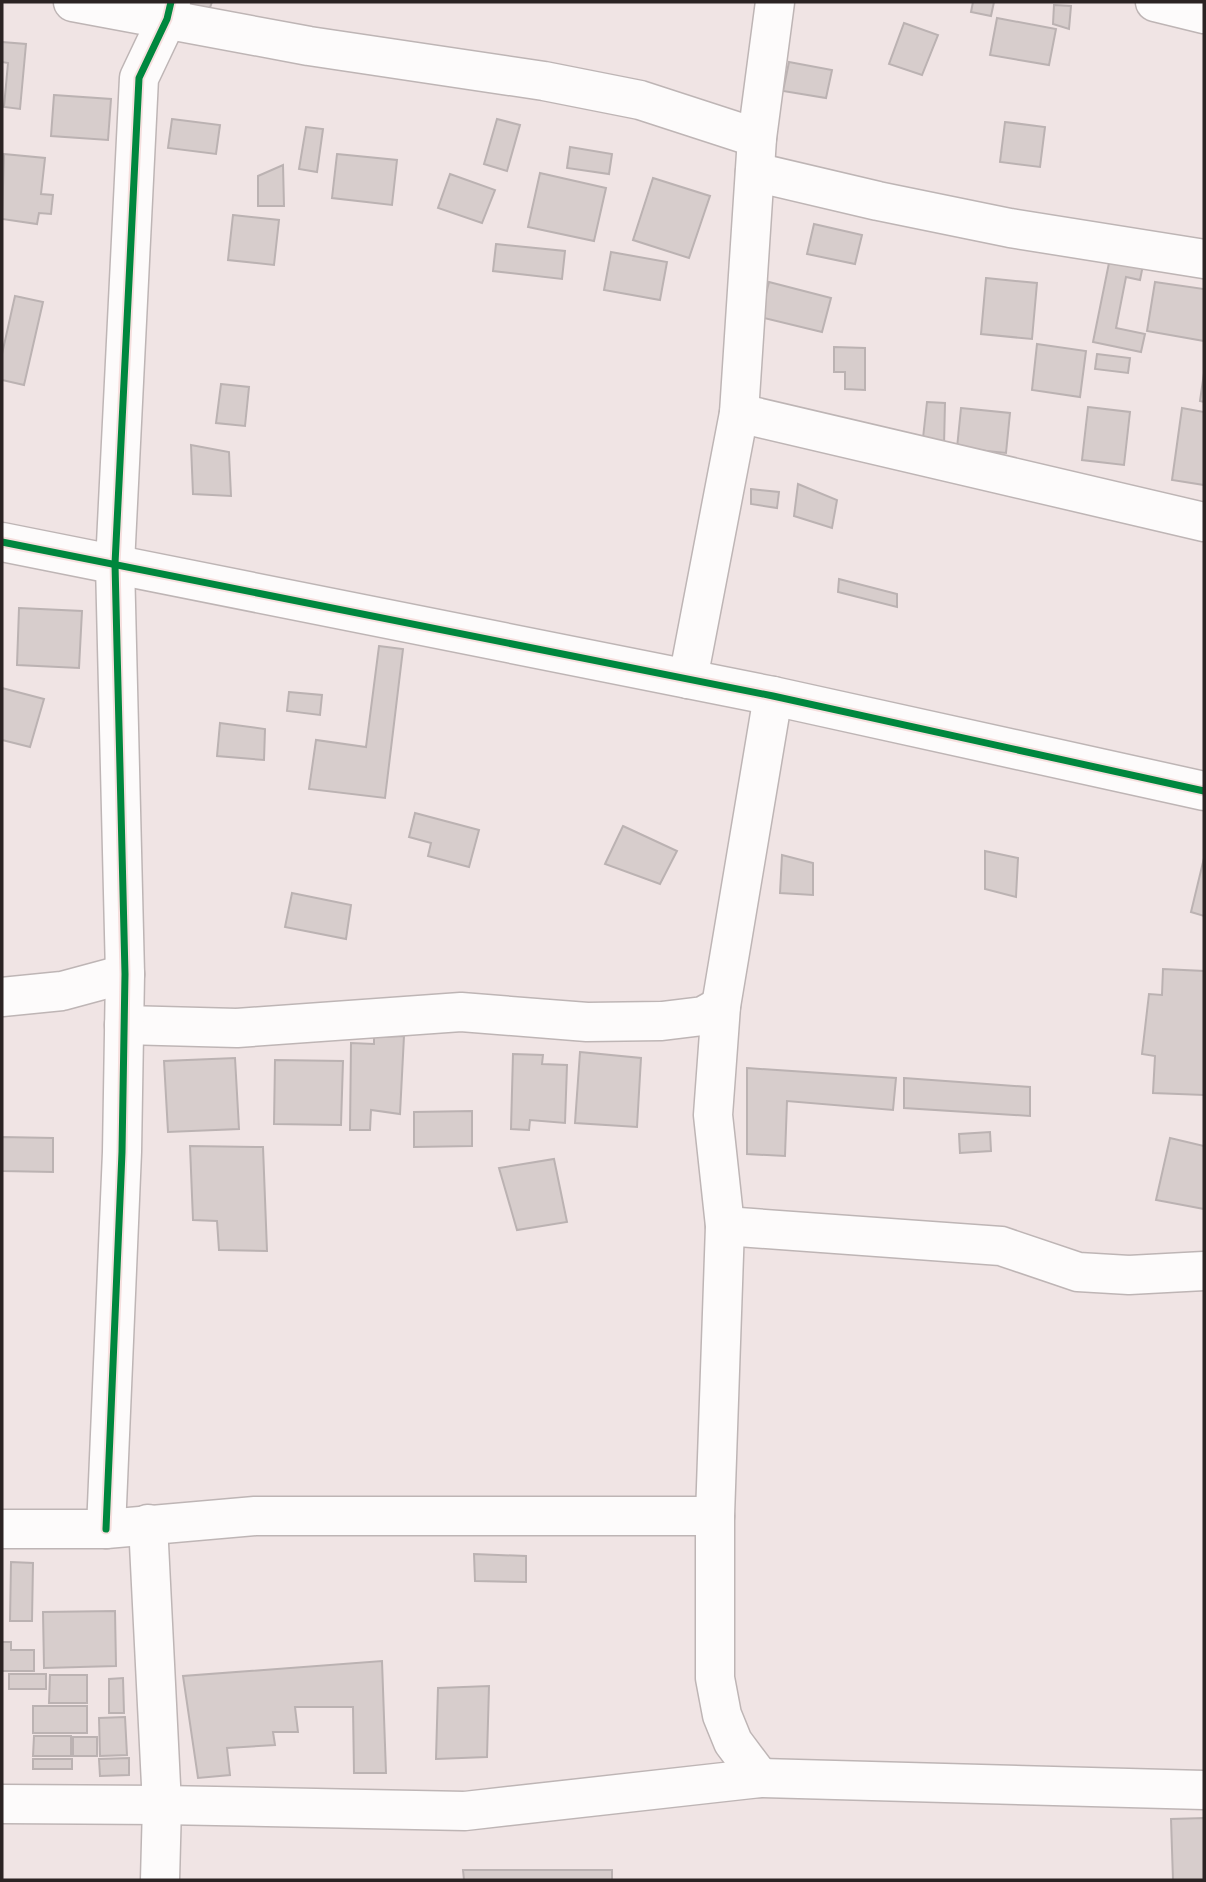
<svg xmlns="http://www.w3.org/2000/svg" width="1206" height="1882" font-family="Lora,serif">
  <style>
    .building { fill: #d7cdcc; stroke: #bbb2b2; stroke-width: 2 }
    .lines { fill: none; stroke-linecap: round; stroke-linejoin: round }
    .street-casing { stroke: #beb5b5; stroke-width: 41 }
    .street { stroke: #fdfbfb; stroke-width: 38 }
    .cycleway-casing { stroke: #f6dfde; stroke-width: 11 }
    .cycleway { stroke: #00873e; stroke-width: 7 }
  </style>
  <rect width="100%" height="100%" fill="#f0e4e4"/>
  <!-- building -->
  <g class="building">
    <path d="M186,2H212L207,16Z"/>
    <path d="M973,2H994L991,16L971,12Z"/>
    <path d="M1054,5L1071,6L1069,29L1053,24Z"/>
    <path d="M997,18L1056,29L1049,65L990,55Z"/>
    <path d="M904,23L938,35L922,75L889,64Z"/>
    <path d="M2,42L26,44L20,109L4,107L8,63L2,62Z"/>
    <path d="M789,62L832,70L826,98L783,91Z"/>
    <path d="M54,95L111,99L108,140L51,136Z"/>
    <path d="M172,119L220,125L216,154L168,148Z"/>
    <path d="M497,119L520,125L507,171L484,164Z"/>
    <path d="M1005,122L1045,127L1040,167L1000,162Z"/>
    <path d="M306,127L323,129L317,172L299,169Z"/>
    <path d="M570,147L612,154L609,174L567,168Z"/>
    <path d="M4,154L45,158L41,194L53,195L51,214L39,213L37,224L2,219Z"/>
    <path d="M337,154L397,160L392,205L332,198Z"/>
    <path d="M283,165L284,206H258V176Z"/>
    <path d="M540,173L606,188L594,241L528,227Z"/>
    <path d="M450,174L495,190L482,223L438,208Z"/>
    <path d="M653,178L710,196L689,258L633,240Z"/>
    <path d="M233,215L279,220L274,265L228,260Z"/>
    <path d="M814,224L862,235L855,264L807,254Z"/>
    <path d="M496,244L565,251L562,279L493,271Z"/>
    <path d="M611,252L667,262L660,300L604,290Z"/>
    <path d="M1110,258L1143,265L1140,280L1126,277L1116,328L1145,334L1141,352L1093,342Z"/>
    <path d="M986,278L1037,283L1032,339L981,334Z"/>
    <path d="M769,282L831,298L822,332L760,317Z"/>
    <path d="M1155,282L1204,289V341L1147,331Z"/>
    <path d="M15,296L43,302L24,385L2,380V354Z"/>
    <path d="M1037,344L1086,351L1080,397L1032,390Z"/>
    <path d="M834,347L865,348V390L845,389V372H834Z"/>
    <path d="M1097,354L1130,358L1128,373L1095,369Z"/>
    <path d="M1204,373V402L1200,401Z"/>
    <path d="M221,384L249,387L245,426L216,423Z"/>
    <path d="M927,402L945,403L944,446L923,438Z"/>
    <path d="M1088,407L1130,412L1124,465L1082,460Z"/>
    <path d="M961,408L1010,413L1006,453L957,448Z"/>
    <path d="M1182,408L1204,412V485L1172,480Z"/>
    <path d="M191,445L229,452L231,496L193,494Z"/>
    <path d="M798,484L837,500L832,528L794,516Z"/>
    <path d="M751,489L779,492L777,508L751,504Z"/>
    <path d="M839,579L897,594V607L838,592Z"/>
    <path d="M19,608L82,611L79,668L17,665Z"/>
    <path d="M379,646L403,649L385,798L309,789L316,740L366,747Z"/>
    <path d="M2,688L44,699L30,747L2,740Z"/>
    <path d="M289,692L322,695L320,715L287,711Z"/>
    <path d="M220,723L265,729L264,760L217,756Z"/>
    <path d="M415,813L479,830L469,867L428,856L431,843L409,837Z"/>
    <path d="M623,826L677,851L660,884L605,864Z"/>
    <path d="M985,851L1018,858L1016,897L985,889Z"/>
    <path d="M782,855L813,863V895L780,893Z"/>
    <path d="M1204,858V916L1191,912Z"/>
    <path d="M292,893L351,905L346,939L285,927Z"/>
    <path d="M1163,969L1204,971V1095L1153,1093L1155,1056L1142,1054L1149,994L1162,995Z"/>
    <path d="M404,1036L400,1114L371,1110L370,1130H350L351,1043L374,1044V1037Z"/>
    <path d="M580,1052L641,1058L637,1127L575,1123Z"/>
    <path d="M513,1054L543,1055L542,1064L567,1065L565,1123L530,1120L529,1130L511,1129Z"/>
    <path d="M235,1058L239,1129L168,1132L164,1061Z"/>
    <path d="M275,1060L343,1061L341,1125L274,1124Z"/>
    <path d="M747,1068L896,1078L893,1110L787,1101L785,1156L747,1154Z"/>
    <path d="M904,1078L1030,1087V1116L904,1108Z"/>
    <path d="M472,1111V1146L414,1147V1112Z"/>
    <path d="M990,1132L991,1151L960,1153L959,1134Z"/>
    <path d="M2,1137L53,1138V1172L2,1171Z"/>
    <path d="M1170,1138L1204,1146V1209L1156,1200Z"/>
    <path d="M190,1146L263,1147L267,1251L219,1250L217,1221L193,1220Z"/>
    <path d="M554,1159L567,1222L517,1230L499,1168Z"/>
    <path d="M474,1554L526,1556V1582L475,1581Z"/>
    <path d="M11,1562L33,1563L32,1621H10Z"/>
    <path d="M115,1611L116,1666L44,1668L43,1612Z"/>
    <path d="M2,1642H11V1650H34V1671H2Z"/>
    <path d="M382,1661L386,1773H354L353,1707H295L298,1732H273L275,1745L227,1748L230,1775L198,1778L183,1676Z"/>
    <rect x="9" y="1674" width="37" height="15"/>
    <path d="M50,1675H87V1703H49Z"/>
    <path d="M123,1678L124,1713H109V1679Z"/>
    <path d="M489,1686L487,1757L436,1759L438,1688Z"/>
    <rect x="33" y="1706" width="54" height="27"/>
    <path d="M125,1717L127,1755L100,1756L99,1718Z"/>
    <path d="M34,1736H71V1756H33Z"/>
    <rect x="73" y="1737" width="24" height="19"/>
    <path d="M129,1758V1775L100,1776L99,1759Z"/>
    <rect x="33" y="1759" width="39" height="10"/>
    <path d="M1204,1818V1880H1173L1171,1819Z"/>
    <path d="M463,1870H612V1880H464Z"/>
  </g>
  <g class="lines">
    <!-- street casing -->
    <g class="street-casing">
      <g id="street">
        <path d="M73,2L309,46L544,81L640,100L757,138"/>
        <path d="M1155,2L1204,14"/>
        <path d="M755,172L878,201L1010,228L1204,259"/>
        <path d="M739,413L1204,522"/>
        <path d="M2,542L773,696L1204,791"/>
        <path d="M688,679L739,413L757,138L775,2"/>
        <path d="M2,997L62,991L125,974"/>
        <path d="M124,1025L237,1028L461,1012L587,1022L662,1021L703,1016L721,1006"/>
        <path d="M725,1226L1001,1246L1078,1272L1129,1275L1204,1271"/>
        <path d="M148,1524L162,1805L160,1880"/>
        <path d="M2,1529H106L255,1516H715"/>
        <path d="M106,1529L122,1152L125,974L115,564L139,78L167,19L171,2"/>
        <path d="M760,1778L733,1742L722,1715L715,1678V1516L725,1226L713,1115L721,1006L773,696"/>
        <path d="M2,1804L162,1805L465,1811L760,1778L1204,1790"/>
      </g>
    </g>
    <!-- street -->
    <use href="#street" class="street"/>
    <!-- cycleway casing -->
    <g class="cycleway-casing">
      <g id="cycleway">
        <path d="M2,542L773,696L1204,791"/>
        <path d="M106,1529L122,1152L125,974L115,564L139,78L167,19L171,2"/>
      </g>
    </g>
    <!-- cycleway -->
    <use href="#cycleway" class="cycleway"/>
  </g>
  <!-- border -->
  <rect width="1206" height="1882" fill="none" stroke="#2b2323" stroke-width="7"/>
</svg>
